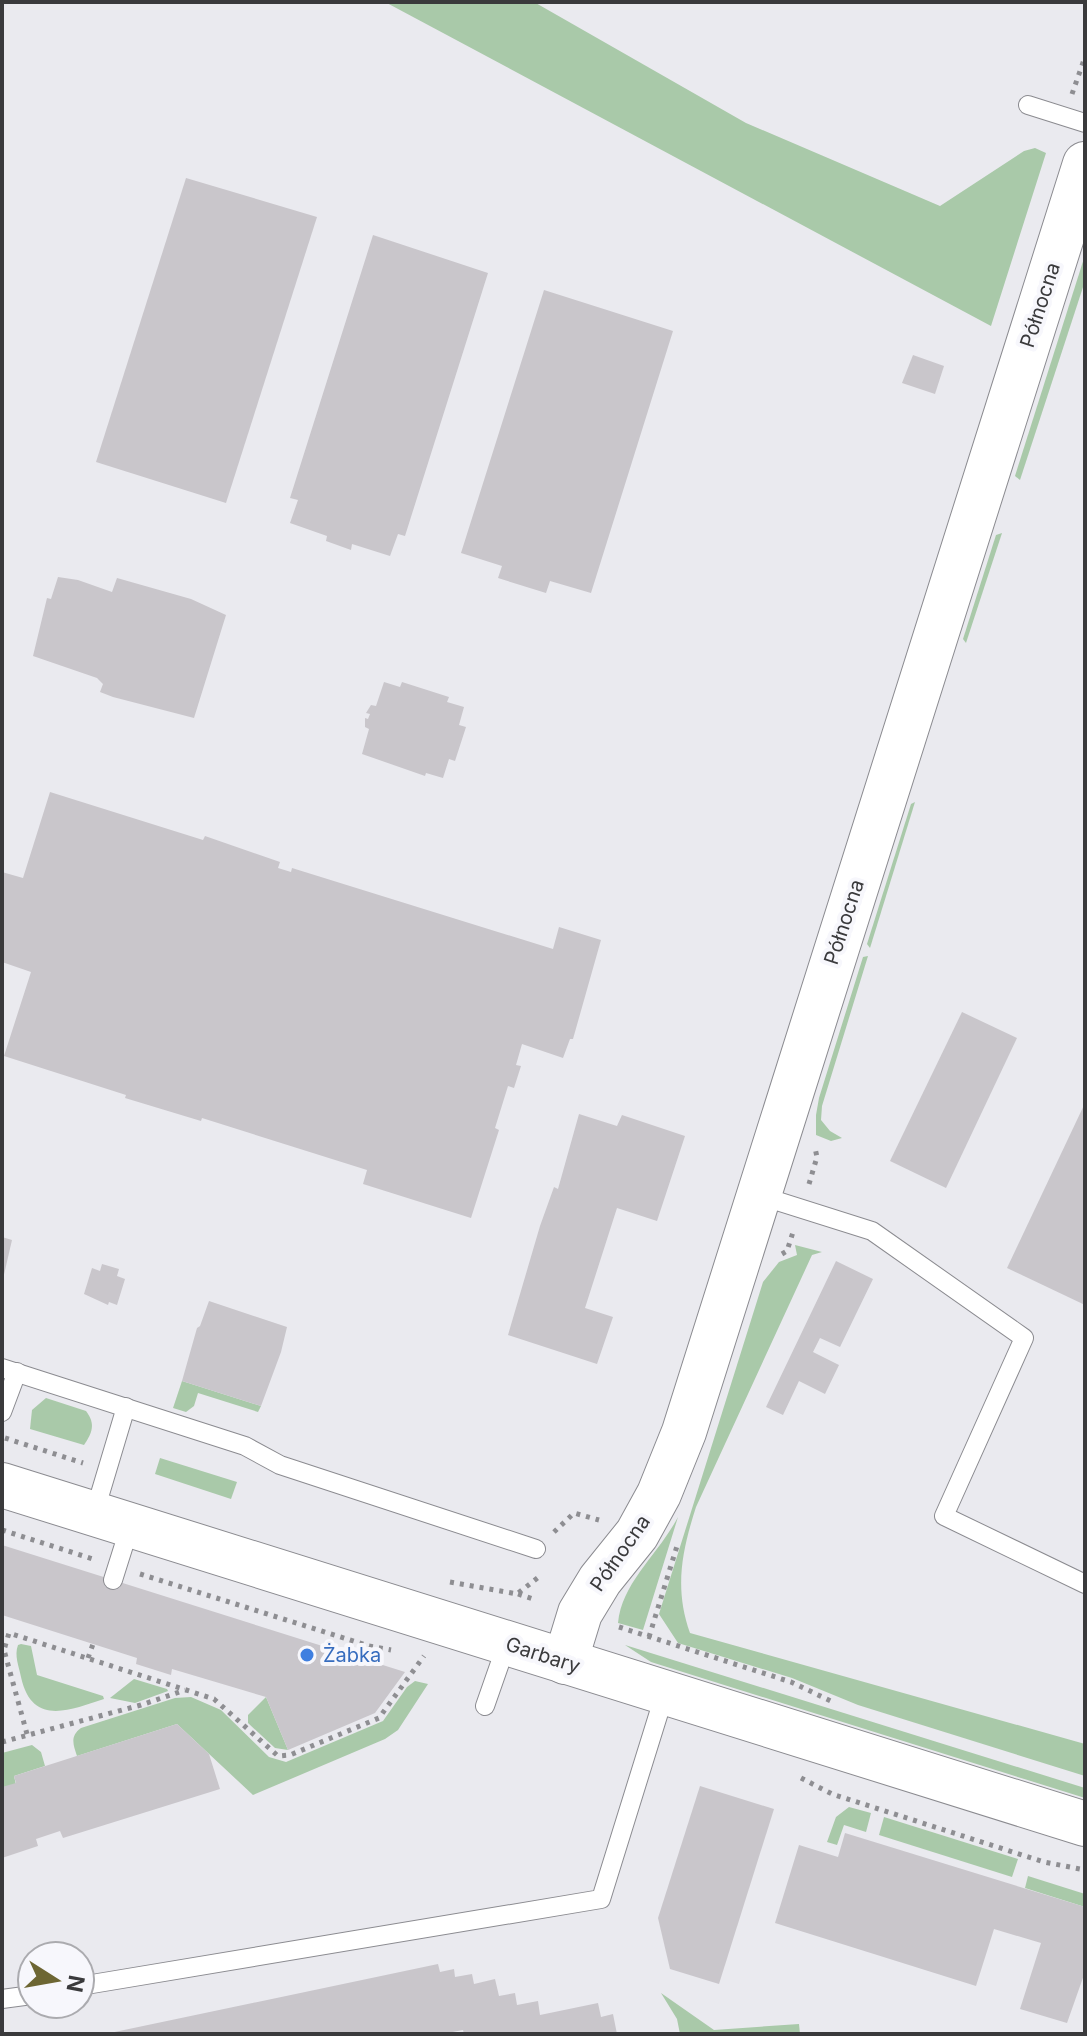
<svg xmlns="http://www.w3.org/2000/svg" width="1087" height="2036" font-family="Inter,sans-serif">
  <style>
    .green { fill: #a9c9a9 }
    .building { fill: #c9c6cb }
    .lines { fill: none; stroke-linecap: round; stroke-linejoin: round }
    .service-casing { stroke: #8b8b90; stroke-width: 20 }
    .tertiary-casing { stroke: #8b8b90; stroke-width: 46 }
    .path { stroke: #8e8e92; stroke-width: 5; stroke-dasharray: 4 6; stroke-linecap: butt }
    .service { stroke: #fff; stroke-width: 18 }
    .tertiary { stroke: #fff; stroke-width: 44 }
    .shop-dot { fill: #3f7fe0; stroke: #f7f7fc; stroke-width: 3 }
    .labels { text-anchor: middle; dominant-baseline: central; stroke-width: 8; stroke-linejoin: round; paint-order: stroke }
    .street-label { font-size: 20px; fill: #3a3a3c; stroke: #f7f7fc }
    .shop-label { font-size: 20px; fill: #366cbe; stroke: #f7f7fc; text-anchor: start }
  </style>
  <rect width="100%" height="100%" fill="#eaeaef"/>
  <!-- green -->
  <g class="green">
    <path d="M385,2H534L746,123L940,206L1024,151L1035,148L1046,153L991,326Z"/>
    <path d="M1085,255V281L1020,480L1015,476Z"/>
    <path d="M1002,533L966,643L963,639L996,535Z"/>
    <path d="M915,802L870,948L867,944L911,804Z"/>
    <path d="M868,956L822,1106L821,1120L830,1131L842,1138L831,1141L816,1135V1115L819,1098L863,957Z"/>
    <path d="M795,1245L822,1252L812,1255L696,1507C682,1551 674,1588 690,1633L1085,1744V1776L858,1705L792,1678L678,1643L659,1614L763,1282L779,1262L797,1255Z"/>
    <path d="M182,1381L261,1406L258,1412L198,1393L194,1406L186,1412L173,1408Z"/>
    <path d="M46,1398L86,1411C96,1424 92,1433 84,1445L30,1429L32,1410Z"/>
    <path d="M160,1458L237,1482L231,1499L155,1474Z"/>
    <path d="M678,1517L643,1630L618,1623C622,1582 658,1555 678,1517Z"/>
    <path d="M21,1644L31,1646L37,1675L103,1696L104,1699C70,1710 32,1727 21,1677C19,1666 14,1656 18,1645Z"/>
    <path d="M625,1645L1085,1788V1798L651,1662Z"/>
    <path d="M134,1679L167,1689L168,1691L135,1703L110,1698Z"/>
    <path d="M415,1681L428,1684L398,1730L385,1739L253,1795L177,1724L77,1756C73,1744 70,1736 81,1728L175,1698L191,1697L221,1710L269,1757L286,1762L383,1721L407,1687Z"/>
    <path d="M266,1697L288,1750L275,1748L248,1723V1715Z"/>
    <path d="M32,1745L41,1752L45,1766L14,1776L16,1785L2,1788V1753Z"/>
    <path d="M849,1807L871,1813L866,1832L844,1825L837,1845L827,1842L836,1817Z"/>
    <path d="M884,1817L1018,1859L1012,1877L879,1835Z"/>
    <path d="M1028,1876L1085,1894V1907L1025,1888Z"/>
    <path d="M661,1993L714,2030L799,2024L800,2034H680L677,2019Z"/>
  </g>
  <!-- building -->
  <g class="building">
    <path d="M186,178L317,217L226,503L96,462Z"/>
    <path d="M373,235L488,273L405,536L398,534L390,556L352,544L351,550L326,541L327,536L290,523L298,500L290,498Z"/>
    <path d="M544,290L673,331L591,593L550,581L546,593L498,578L502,566L461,553Z"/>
    <path d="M913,355L944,366L935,394L902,383Z"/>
    <path d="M58,577L78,580L112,592L117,578L191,599L226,615L194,718L113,697L100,692L103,684L97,678L33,656L47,598L51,599Z"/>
    <path d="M384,682L400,687L402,682L449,697L447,702L464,707L459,725L466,727L455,761L449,759L443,778L426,773L425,776L362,754L369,729L365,727V718L368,719L370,714L366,713L371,705L376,706Z"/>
    <path d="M50,792L203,840L205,836L280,862L278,868L291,872L292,868L553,949L559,927L601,940L573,1039H570L563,1058L522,1044L516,1065L521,1066L514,1088L508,1086L495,1128L499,1130L471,1218L363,1184L367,1170L202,1118L201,1121L125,1098L126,1095L4,1056L31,972L2,962V872L23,878Z"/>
    <path d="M962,1012L1017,1038L946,1188L890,1161Z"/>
    <path d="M1085,1103V1305L1007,1268Z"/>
    <path d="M579,1114L617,1126L622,1115L685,1136L657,1221L617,1208L585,1308L613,1317L597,1364L508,1335L540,1226L554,1187L558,1189Z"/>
    <path d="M2,1237L12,1240L3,1279H2Z"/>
    <path d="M836,1261L873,1279L840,1347L820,1338L813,1352L839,1365L825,1394L799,1381L783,1415L766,1407Z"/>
    <path d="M102,1264L119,1269L117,1276L125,1279L117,1305L109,1302L108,1305L84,1294L92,1268L100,1271Z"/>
    <path d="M209,1301L287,1327L281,1352L261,1406L182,1381L197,1328L200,1326Z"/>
    <path d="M2,1545L405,1672L375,1713L288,1750L266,1697L172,1669L171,1675L136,1664L137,1658L2,1615Z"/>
    <path d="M177,1724L209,1754L220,1789L63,1838L60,1831L36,1839L38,1846L2,1858V1787L16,1783L14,1776Z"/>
    <path d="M700,1786L774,1809L719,1984L670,1969L658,1918Z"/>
    <path d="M845,1833L1085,1907V1972L1067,2023L1020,2009L1041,1943L994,1929L976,1986L775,1923L799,1845L838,1857Z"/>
    <path d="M438,1964L440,1972L454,1969L455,1977L472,1974L474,1984L495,1979L499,1996L515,1993L517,2005L538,2001L540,2015L598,2003L601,2017L613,2014L617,2034H464L463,2030L442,2034H105Z"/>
  </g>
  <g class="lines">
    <!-- service casing -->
    <g class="service-casing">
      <g id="service">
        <path d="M1028,105L1085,123"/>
        <path d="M758,1195L872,1231L1024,1338L944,1516L1085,1584"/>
        <path d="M2,1368L245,1446L280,1465L536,1549"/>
        <path d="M2,1412L17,1372"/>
        <path d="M94,1514L126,1407"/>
        <path d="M113,1580L130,1526"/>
        <path d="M485,1706L507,1643"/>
        <path d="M80,1986L601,1899L665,1693"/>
        <path d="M2,1999L32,1995"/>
      </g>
    </g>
    <!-- tertiary casing -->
    <g class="tertiary-casing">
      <g id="tertiary">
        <path d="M2,1485L1085,1824"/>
        <path d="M565,1662L580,1613L600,1580L637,1534L659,1494L684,1432L1085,164"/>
      </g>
    </g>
    <!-- path -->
    <g class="path">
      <path d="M1072,94L1085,57"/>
      <path d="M809,1184L817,1157L815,1148"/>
      <path d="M782,1254L787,1251L793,1232"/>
      <path d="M5,1438L83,1463"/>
      <path d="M2,1530L93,1559"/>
      <path d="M554,1532L574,1513L599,1520"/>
      <path d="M140,1574L369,1646L391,1650"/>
      <path d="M450,1582L517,1594L540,1576"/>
      <path d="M518,1594L533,1599"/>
      <path d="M619,1627L791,1682L833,1702"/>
      <path d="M649,1637L677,1546"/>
      <path d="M88,1658L93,1644"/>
      <path d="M27,1734L4,1650L9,1633L214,1699L278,1756L290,1755L379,1718L424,1656"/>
      <path d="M2,1742L141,1705L185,1690"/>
      <path d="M801,1778L832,1794L1044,1862L1085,1870"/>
    </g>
    <!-- service -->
    <use href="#service" class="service"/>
    <!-- tertiary -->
    <use href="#tertiary" class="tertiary"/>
  </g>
  <!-- markers -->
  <circle class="shop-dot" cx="307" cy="1655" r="8"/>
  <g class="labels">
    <!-- street labels -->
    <g class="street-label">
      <text transform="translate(1040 305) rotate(-72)">Północna</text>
      <text transform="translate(844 922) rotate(-72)">Północna</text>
      <text transform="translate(620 1553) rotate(-55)">Północna</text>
      <text transform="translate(543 1655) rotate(18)">Garbary</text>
    </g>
    <!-- shop labels -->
    <g class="shop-label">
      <text x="323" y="1655">Żabka</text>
    </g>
  </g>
  <!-- border -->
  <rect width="1087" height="2036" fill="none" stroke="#3a3a3c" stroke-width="8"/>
  <!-- north arrow -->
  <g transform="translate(56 1980) rotate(101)"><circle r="38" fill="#f7f7fc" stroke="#ababaf" stroke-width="2"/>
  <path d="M0-6L14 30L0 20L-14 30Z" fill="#6d6633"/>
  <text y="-12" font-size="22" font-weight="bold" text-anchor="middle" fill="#3a3a3c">N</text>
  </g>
</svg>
